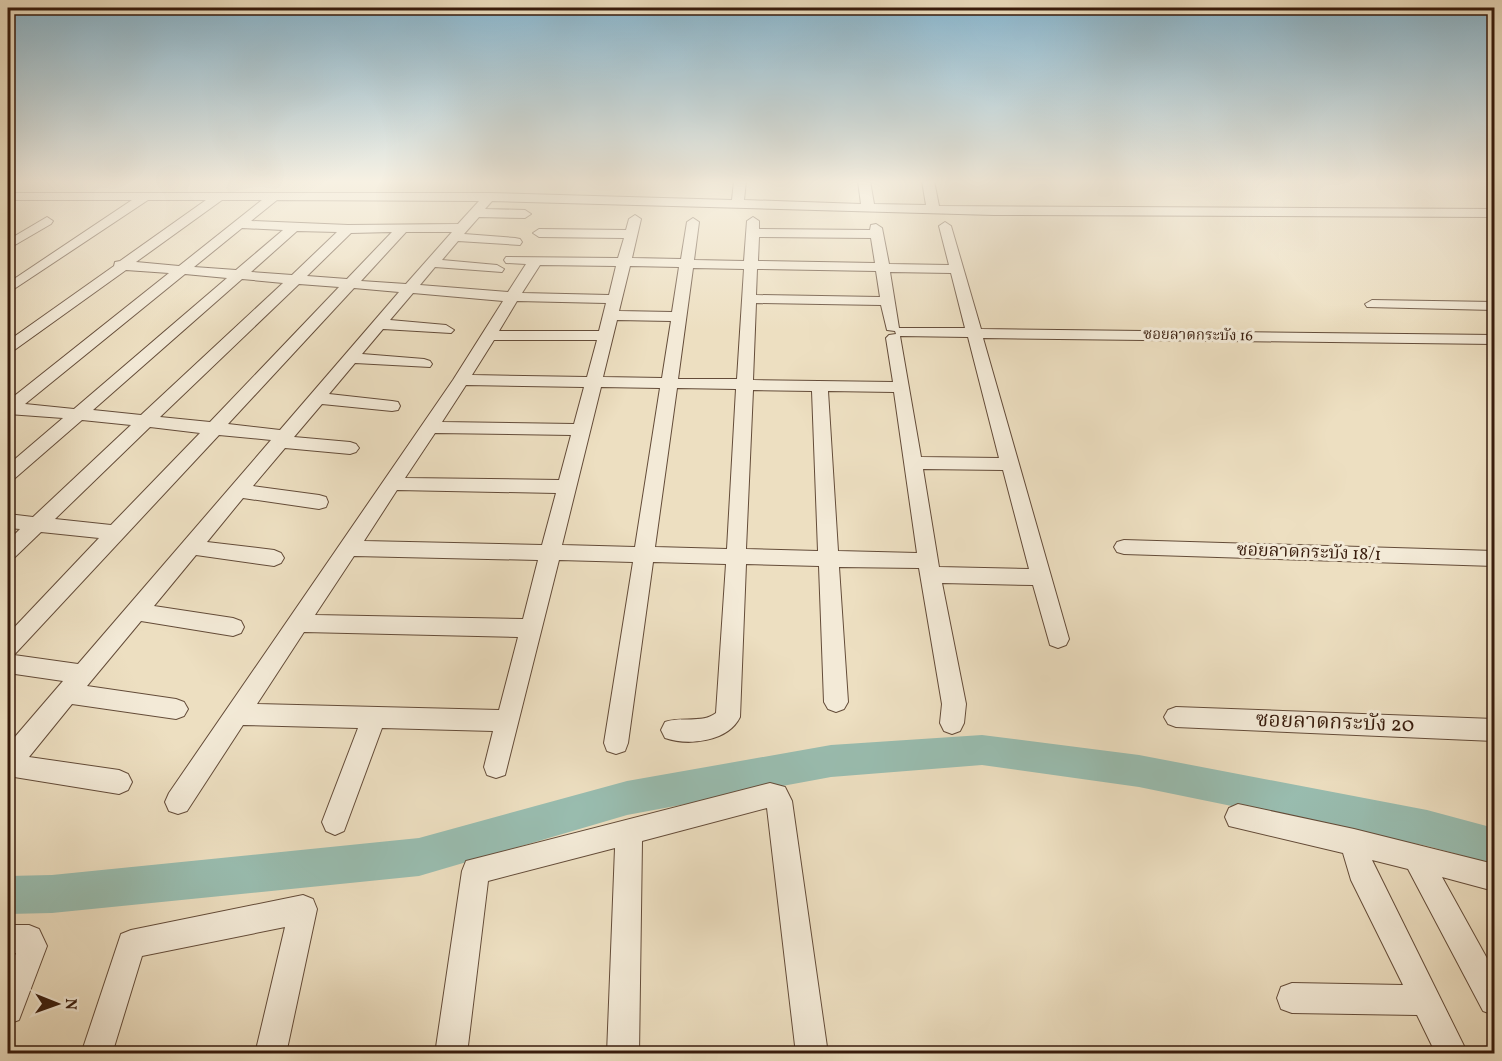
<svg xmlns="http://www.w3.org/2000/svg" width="1502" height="1061" font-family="Vollkorn,'Noto Serif Thai',serif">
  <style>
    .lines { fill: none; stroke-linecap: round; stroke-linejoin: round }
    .river { fill: #99bdb0; fill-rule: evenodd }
    .minor-casing { stroke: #644c39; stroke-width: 2 }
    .minor { fill: #f3ead7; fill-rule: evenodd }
    .labels { text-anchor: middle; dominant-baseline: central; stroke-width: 6; stroke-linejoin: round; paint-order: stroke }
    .far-street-label { font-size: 15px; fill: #371b0c; stroke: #f3ead7 }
    .street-label { font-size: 18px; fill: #371b0c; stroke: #f3ead7 }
    .near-street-label { font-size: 21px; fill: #371b0c; stroke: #f3ead7 }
  </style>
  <rect width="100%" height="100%" fill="#eddfc1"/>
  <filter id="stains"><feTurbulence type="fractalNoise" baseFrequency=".00333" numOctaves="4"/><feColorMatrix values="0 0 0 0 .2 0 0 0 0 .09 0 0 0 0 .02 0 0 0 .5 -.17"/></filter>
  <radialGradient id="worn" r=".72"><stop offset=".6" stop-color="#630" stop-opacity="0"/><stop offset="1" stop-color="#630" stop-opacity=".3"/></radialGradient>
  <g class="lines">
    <!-- river -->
    <path class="river" d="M982,735L1139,755L1427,810L1494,828V864L1427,846L1139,787L982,765L831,777L627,815L419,876L52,913L8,914V876L52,875L419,838L627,781L831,745Z"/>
    <!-- minor casing -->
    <g class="minor-casing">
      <g id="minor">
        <path d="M734,181H746L744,200L861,204L858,181H870L874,204L926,205L922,181H934L939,206L1494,209V217L994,215L492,201L485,209L525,210L531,214L525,218L479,217L464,234L515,238L520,239L522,242L520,245L458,241L442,260L497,265L504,269L502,272L435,267L420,285L508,292L526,264L506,263L504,260L506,257L618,258L624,238L539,237L533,233L539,229L626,230L629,219L635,215L641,219L632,258L681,259L687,222L693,218L699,222L694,260L744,261L747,221L753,217L759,221V229L870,230L871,225L876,224L882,228L889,264L949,265L939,226L945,222L951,226L981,329L1494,335V344L983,338L1069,639L1066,645L1058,648L1050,645L1033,585L942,583L966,704L964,723L960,731L952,734L944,731L940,723L942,704L919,568L839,567L848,702L844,709L836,712L828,709L824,702L819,566L746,564L740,717C728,742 688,746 665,738L661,730L665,722C681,716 702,724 716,713L726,564L653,562L628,743L625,751L616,754L607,751L604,743L633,562L559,560L505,775L496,778L487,775L484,767L493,731L382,728L344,831L335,835L326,831L322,822L358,728L243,725L187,811L178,814L169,811L165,802L169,793L453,380L503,301L413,293L390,320L446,325L454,330L451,333L383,329L362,354L424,359L430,361L432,364L430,367L355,363L329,394L392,401L398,402L400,406L398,410L392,411L322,404L294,437L350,442L356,444L359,448L356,452L350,454L285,448L253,486L319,495L326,497L328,502L326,507L319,509L243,498L207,542L274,550L281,553L284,558L281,563L274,566L196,555L154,606L233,618L241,621L244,627L241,633L233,636L141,621L87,686L176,699L184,702L188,709L184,716L176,719L72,704L29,757L119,770L128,774L132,782L128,790L119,794L8,776V745L63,681L8,673V634L99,538L41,532L15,557L8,559V541L20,529L8,528V514L33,517L131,425L82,420L14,479L8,481V465L63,418L8,414V401L169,273L126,270L13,351L8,353V341L114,266L115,262L120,261L206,200H148L8,293V283L132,200H8V193H489L732,200ZM222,200H262L179,266L136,262ZM277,200L479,201L458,224L348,225L251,221ZM242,228L283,230L236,270L194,267ZM297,231L337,232L292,275L251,272ZM392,232L347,279L307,276L351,233ZM406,232H452L406,284L361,281ZM759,237L871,238L875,263L758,261ZM540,265L616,266L609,295L522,293ZM630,266L679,267L672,312L619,311ZM693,268L744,269L737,379H678ZM757,269L876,271L880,297L756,295ZM890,272L951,273L965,328H899ZM185,274L227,278L74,409L25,404ZM242,279L283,283L141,415L93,410ZM299,284L339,287L210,422L160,417ZM354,288L399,292L280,430L228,424ZM517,301L606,303L599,331H499ZM756,303L881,305L887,330L895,331L896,334L889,335L886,338L893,382L753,380ZM617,320L671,321L662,378L603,377ZM900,336L968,337L999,458L921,457ZM494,340H597L587,377L472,375ZM466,385L584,387L574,424L442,422ZM601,387L660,388L635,547L562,545ZM677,388L736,389L727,549L655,547ZM753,390L812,391L818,551L746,549ZM828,391L894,392L917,553L838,551ZM150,427L200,433L111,525L55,519ZM435,433L571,435L559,480L405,478ZM219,435L271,440L78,664L14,655ZM923,469L1003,470L1029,569L939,567ZM397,490L556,493L542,545L364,541ZM354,556L538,560L523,619L315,615ZM304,632L518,637L499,710L257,704Z"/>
        <path d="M47,217L53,221L51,224L8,249V240Z"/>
        <path d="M1372,300L1494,302V310L1367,307L1365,304Z"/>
        <path d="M1124,540L1494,551V566L1124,554L1117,552L1114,547L1117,542Z"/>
        <path d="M1176,707L1494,719V741L1176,727L1168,724L1164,717L1168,710Z"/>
        <path d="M770,783L785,787L792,801L828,1054H796L767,808L642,841L639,1054H607L615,848L488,881L467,1054H435L462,871L466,861Z"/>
        <path d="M1238,804L1354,829L1494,864V891L1442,877L1494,971V1015L1483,1011L1408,869L1372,860L1468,1054H1436L1417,1015L1292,1013L1281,1009L1277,998L1281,987L1292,983L1403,985L1351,880L1343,853L1229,826L1225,817L1229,808Z"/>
        <path d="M303,895L313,899L317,909L286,1054H255L285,927L142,956L112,1054H81L121,934L131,930Z"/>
        <path d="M8,925H29L39,929L47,946L19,1020L8,1024V973L16,953H8Z"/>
      </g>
    </g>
    <!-- minor -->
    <use href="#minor" class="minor"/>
  </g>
  <!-- sky -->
  <linearGradient id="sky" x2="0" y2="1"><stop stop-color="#88b8d2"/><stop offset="0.55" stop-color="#f7f1e3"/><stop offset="1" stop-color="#f7f1e3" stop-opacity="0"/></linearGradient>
  <rect width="1502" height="330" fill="url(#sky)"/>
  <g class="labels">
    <!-- far-street labels -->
    <g class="far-street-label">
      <text transform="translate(1198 336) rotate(1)">ซอยลาดกระบัง 16</text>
    </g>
    <!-- street labels -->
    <g class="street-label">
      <text transform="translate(1309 553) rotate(2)">ซอยลาดกระบัง 18/1</text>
    </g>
    <!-- near-street labels -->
    <g class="near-street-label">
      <text transform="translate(1335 723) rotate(2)">ซอยลาดกระบัง 20</text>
    </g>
  </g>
  <!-- margin -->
  <rect width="1502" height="1061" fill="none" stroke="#eddfc1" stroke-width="30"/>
  <rect x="9" y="9" width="1484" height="1043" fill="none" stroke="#371b0c" stroke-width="3"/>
  <rect x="15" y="15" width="1472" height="1031" fill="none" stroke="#371b0c" stroke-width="1.5"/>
  <!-- north arrow -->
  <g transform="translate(57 1004) rotate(91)" stroke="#f3ead7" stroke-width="4.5" paint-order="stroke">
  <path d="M0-4.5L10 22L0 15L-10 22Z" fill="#371b0c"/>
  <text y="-9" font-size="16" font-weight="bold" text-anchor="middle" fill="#371b0c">N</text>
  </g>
  <rect width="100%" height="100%" filter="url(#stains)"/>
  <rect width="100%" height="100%" fill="url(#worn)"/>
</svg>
